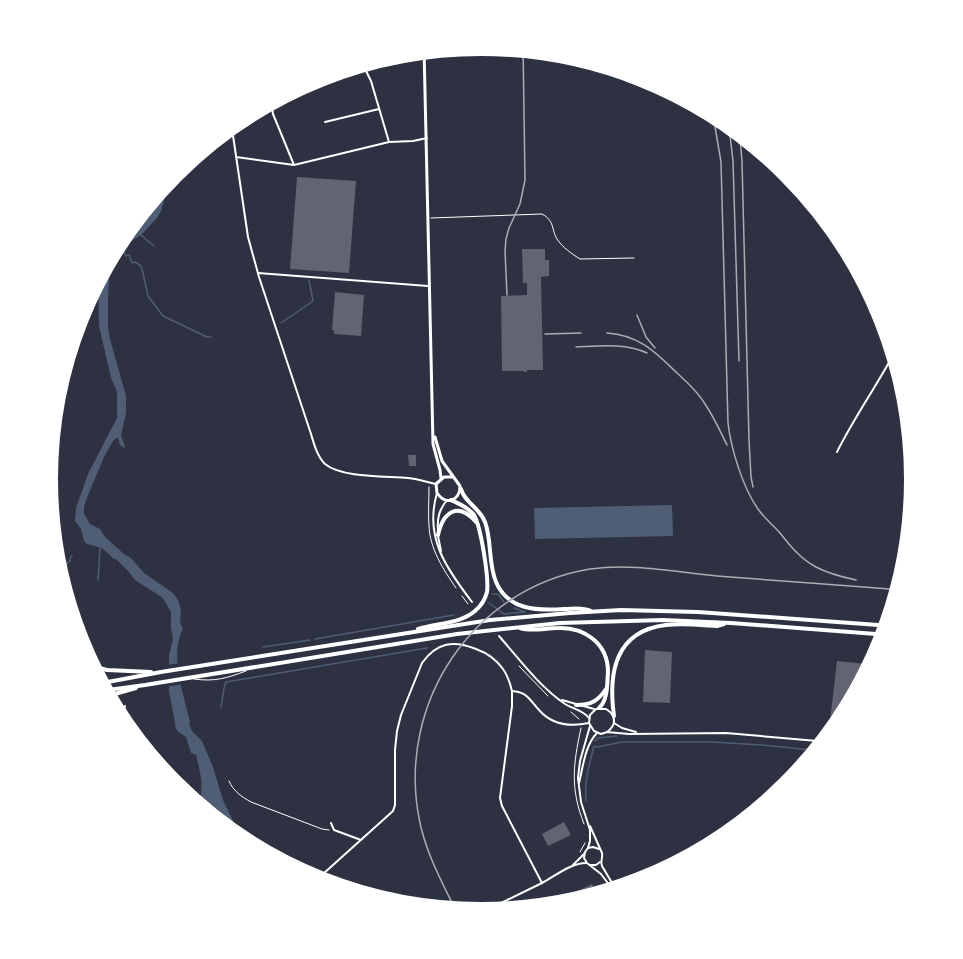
<svg xmlns="http://www.w3.org/2000/svg" width="963" height="959" font-family="'Sofia Sans Condensed',sans-serif">
  <style>
    .water { fill: #4f5d75 }
    .pier { fill: #2d3142 }
    .lines { fill: none; stroke-linecap: round; stroke-linejoin: round }
    .stream { stroke: #4f5d75; stroke-width: 1.5 }
    .building { fill: #626471 }
    .path { stroke: #fff; stroke-width: 1 }
    .service { stroke: #fff; stroke-width: 1 }
    .minor { stroke: #fff; stroke-width: 2 }
    .tertiary { stroke: #fff; stroke-width: 2 }
    .secondary { stroke: #fff; stroke-width: 3 }
    .trunk { stroke: #fff; stroke-width: 4 }
    .rail { stroke: #abadb3; stroke-width: 1.5 }
    .rim { fill: none; stroke: #fff; stroke-width: 8 }
  </style>
  <rect width="100%" height="100%" fill="#2d3142"/>
  <!-- water -->
  <g class="water">
    <path d="M172,171L161,211L157,218L142,234L116,252L113,256L110,263L108,298V327L110,339L126,396V413L121,435L125,447L124,448L120,445L118,438H116L113,441L104,457L88,495L84,507V514L90,524L100,529L105,537L125,555L130,557L144,573L173,593L178,600L181,610L180,622L183,629C169,656 184,695 190,722L189,724L192,731L202,741L213,767L223,800L236,827L235,841L197,809C205,788 201,776 196,755L191,753L186,737C179,732 175,732 175,722L169,692V656L173,638L171,629V612L163,598L135,580L129,572L116,559H114L102,548L87,544L84,541L81,529L75,521L76,508L88,474L117,418V392L111,378L99,326L98,287L99,272L115,242L126,235L140,221L153,200L156,190Z"/>
    <path d="M672,505L673,536L535,539L534,508Z"/>
  </g>
  <!-- pier -->
  <path class="pier" d="M181,663L183,684L165,687L166,665Z"/>
  <g class="lines">
    <!-- stream -->
    <g class="stream">
      <path d="M141,235L154,246"/>
      <path d="M121,247L126,256L129,255L132,263L135,262L140,265L142,269L148,296L163,316L207,337H211"/>
      <path d="M281,323L313,301L309,280"/>
      <path d="M55,572L70,561V558L72,556"/>
      <path d="M98,580L100,548"/>
      <path d="M492,594H498L504,602"/>
      <path d="M489,603L504,614L525,612L514,608"/>
      <path d="M315,639L454,615"/>
      <path d="M263,647L310,640"/>
      <path d="M221,707L224,688L226,682L427,648"/>
      <path d="M595,741L598,738L617,736"/>
      <path d="M586,801C584,782 589,765 594,746L597,747L622,742H712L762,745L822,751"/>
    </g>
  </g>
  <!-- building -->
  <g class="building">
    <path d="M297,177L356,181L349,273L290,269Z"/>
    <path d="M522,249H545V260H549V276L541,277L543,370H527V372H524V371H502L501,296L527,295V283H523Z"/>
    <path d="M335,292L364,295L361,336L334,334V330H332Z"/>
    <path d="M408,455H416V466H409Z"/>
    <path d="M645,650L672,652L670,703L643,702Z"/>
    <path d="M837,661L876,665L847,720L836,719L835,721H830Z"/>
    <path d="M564,822L571,835L548,846L542,834Z"/>
    <path d="M592,884L599,899L567,909L539,911Z"/>
  </g>
  <g class="lines">
    <!-- path -->
    <g class="path">
      <path d="M429,487C429,500 428,514 429,526C430,549 443,569 456,588"/>
      <path d="M462,596L468,604"/>
      <path d="M519,666L548,696"/>
      <path d="M571,712L579,719"/>
      <path d="M581,728C573,765 570,788 584,824"/>
      <path d="M229,781C233,791 242,797 251,802L322,829L329,830"/>
      <path d="M580,852L585,843"/>
    </g>
    <!-- service -->
    <g class="service">
      <path d="M778,160L783,169L797,177"/>
      <path d="M431,218L542,214C555,221 551,229 557,239C562,247 572,254 580,259L634,258"/>
      <path d="M194,679C215,682 227,678 246,671"/>
    </g>
    <!-- minor -->
    <g class="minor">
      <path d="M361,61L371,81L389,142"/>
      <path d="M271,99L273,114L294,165"/>
      <path d="M231,122L248,237L259,277L311,434C314,444 317,456 325,464C342,478 386,476 408,478C418,479 427,482 436,484"/>
      <path d="M325,122L379,109"/>
      <path d="M236,157L294,165L389,142L413,141L427,138"/>
      <path d="M258,273L428,286"/>
      <path d="M837,452C855,416 878,384 897,348"/>
      <path d="M512,691V706L500,798L502,806L542,883C555,876 571,863 586,863"/>
      <path d="M120,725L125,706"/>
      <path d="M331,823L334,830L361,840"/>
      <path d="M573,865L584,854"/>
      <path d="M313,883L393,811L395,805V750L397,731L401,715L422,663C437,642 454,640 476,649C487,653 496,659 503,669C508,676 510,683 512,691C527,692 529,699 539,710C552,725 570,727 589,723"/>
      <path d="M486,916L487,913L491,908L542,883"/>
    </g>
    <!-- tertiary -->
    <g class="tertiary">
      <path d="M437,493C424,537 446,568 472,602"/>
      <path d="M438,531C437,518 439,510 447,500"/>
      <path d="M438,536L441,551"/>
      <path d="M499,636C520,660 539,686 565,704C573,709 583,710 589,718"/>
      <path d="M562,700L594,709"/>
      <path d="M614,723L622,728L636,732"/>
      <path d="M590,726L580,761L578,778L581,802L590,830V841L588,848L585,852L584,858L587,863L601,874L616,894"/>
      <path d="M607,732C617,725 616,715 606,709H596L590,715L589,723L594,731L601,734L607,732L629,734L726,733L829,742"/>
      <path d="M579,783C583,767 585,745 597,733"/>
      <path d="M590,826L602,853C603,858 600,861 602,866L618,893"/>
      <path d="M588,848L593,847L599,849"/>
      <path d="M590,865H596L600,862"/>
    </g>
    <!-- secondary -->
    <g class="secondary">
      <path d="M424,48L433,444L440,470L441,478"/>
      <path d="M435,437L442,461L460,486C460,501 446,506 437,493L436,484L444,477H453"/>
    </g>
    <!-- trunk -->
    <g class="trunk">
      <path d="M461,489C464,502 480,508 485,522C492,541 488,563 496,582C508,610 537,611 564,609C573,609 582,607 591,611"/>
      <path d="M438,535C443,512 458,501 476,522"/>
      <path d="M520,628C532,632 545,628 558,628C584,627 608,643 608,672C607,684 608,700 599,708"/>
      <path d="M418,629C436,623 460,624 475,611C481,606 485,600 487,592C489,578 481,527 474,515C468,507 459,504 451,500"/>
      <path d="M87,665L107,670L151,672"/>
      <path d="M97,684L161,672L490,620L570,613L621,610L698,612L892,626"/>
      <path d="M101,691L145,685L457,634L560,623L663,620L731,623L889,635"/>
      <path d="M104,697L136,688"/>
      <path d="M576,705C591,705 598,701 606,689"/>
      <path d="M614,716C608,673 615,631 666,625C683,623 701,625 717,626L724,624"/>
    </g>
    <!-- rail -->
    <g class="rail">
      <path d="M712,109L721,162L728,423C731,449 743,488 758,509C764,518 773,525 780,533C791,547 801,559 816,567C829,574 842,577 856,580"/>
      <path d="M728,118L733,161L739,361"/>
      <path d="M739,127L742,161L749,440L751,477L753,487"/>
      <path d="M507,295L505,251L506,239L509,228L520,204L525,180L523,46"/>
      <path d="M637,315L646,337L655,348"/>
      <path d="M607,333C639,335 655,352 677,373C687,382 698,392 705,404C714,417 720,431 727,445"/>
      <path d="M545,334L581,333"/>
      <path d="M576,347C600,346 624,343 647,353"/>
      <path d="M458,915C443,884 425,852 419,818C397,703 473,588 590,569C633,563 674,572 717,576C779,581 841,585 903,590"/>
    </g>
  </g>
  <!-- crop -->
  <path d="M0 0H963V959H0ZM54 479a427 427 0 1 1 854 0a427 427 0 1 1-854 0Z" fill="#fff" fill-rule="evenodd"/>
  <path class="rim" d="M54 479a427 427 0 1 1 854 0a427 427 0 1 1-854 0Z"/>
</svg>
